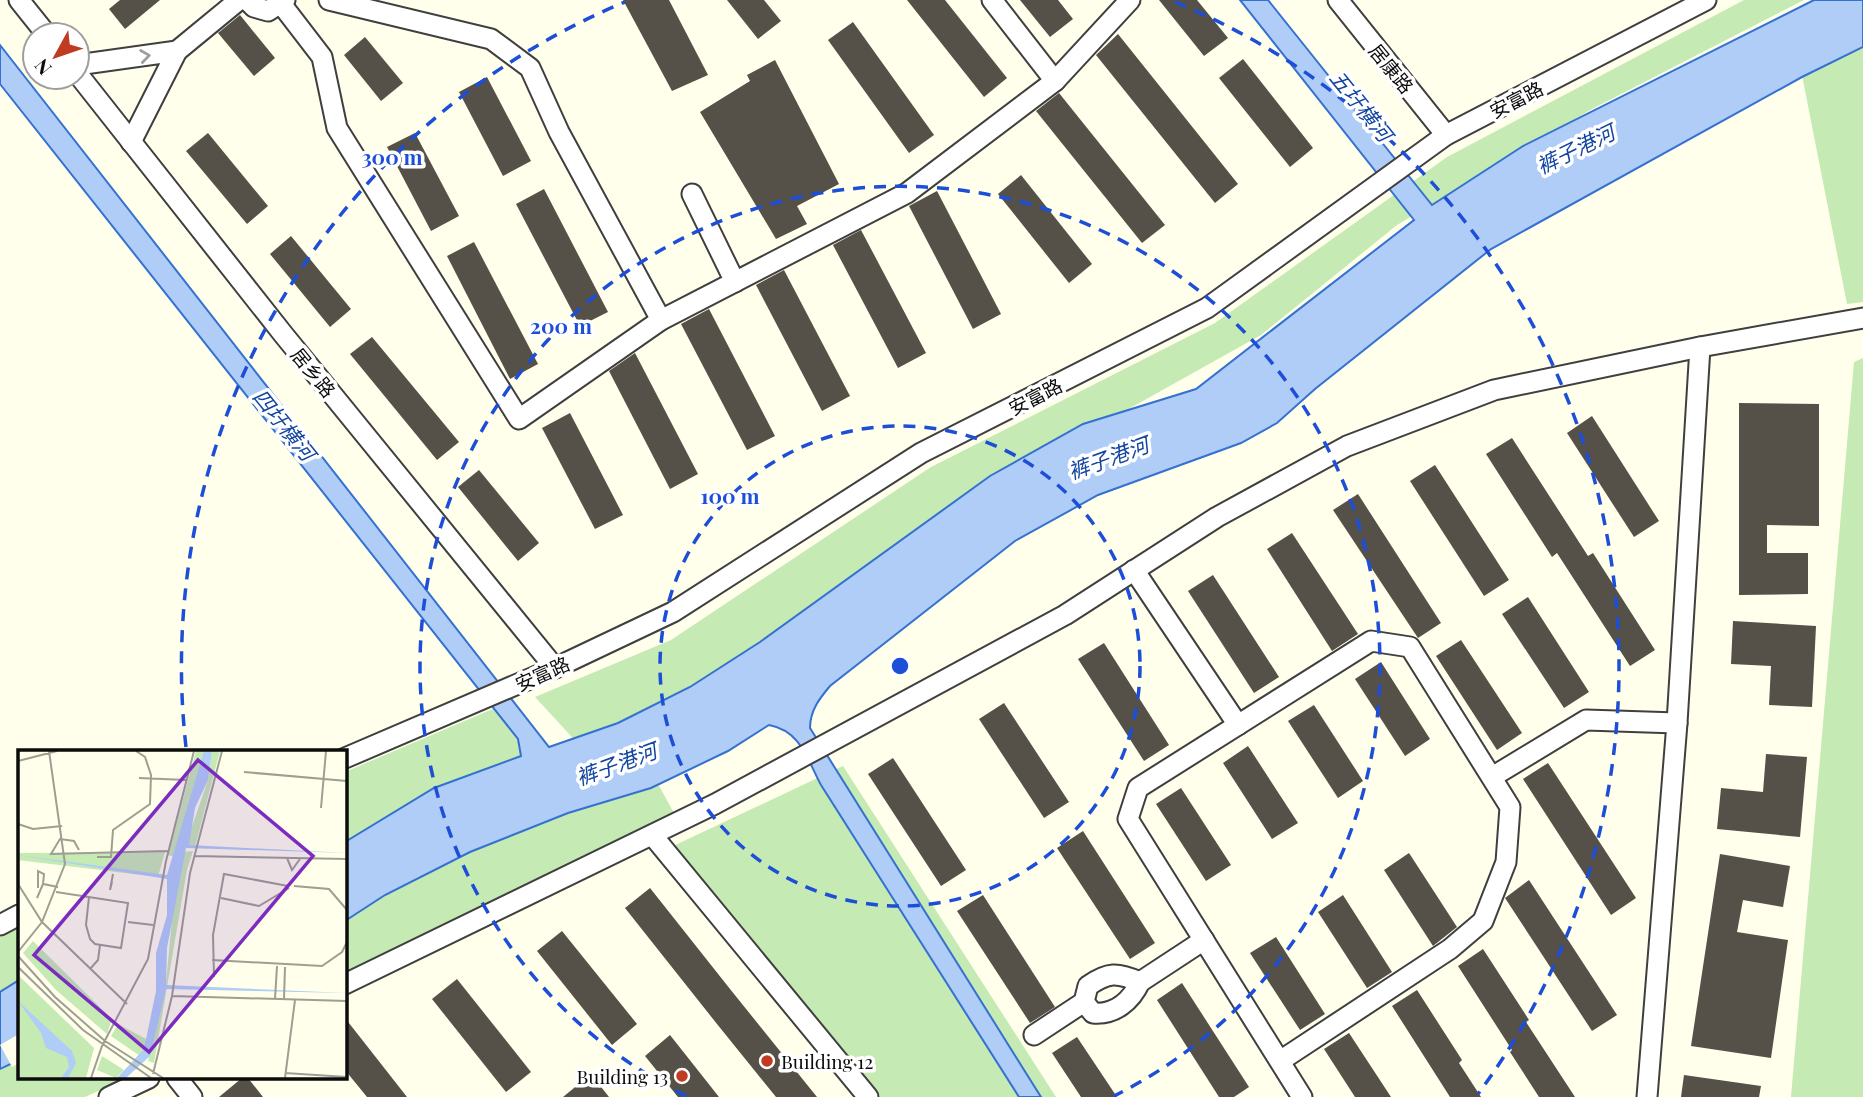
<svg xmlns="http://www.w3.org/2000/svg" width="1863" height="1097" font-family="'Playfair Display','Noto Sans SC',serif">
  <style>
    .green { fill: #c5eab4 }
    .water { fill: #afcdf7; stroke: #3471d0; stroke-width: 2 }
    .pier { fill: #ffffeb }
    .building { fill: #555048 }
    .lines { fill: none; stroke-linecap: round; stroke-linejoin: round }
    .minor-casing { stroke: #3f3f3f; stroke-width: 23 }
    .minor { stroke: #fff; stroke-width: 19 }
    .oneway { stroke: #9e9e9e }
    .ring { fill: none; stroke: #1d4ed8; stroke-width: 3.5; stroke-dasharray: 12 9 }
    .poi-dot { fill: #bf3b21; stroke: #fff; stroke-width: 2.5 }
    .labels { text-anchor: middle; dominant-baseline: central; stroke-width: 7; stroke-linejoin: round; paint-order: stroke }
    .street-label { font-size: 19px; fill: #0c0c0c; stroke: #fff }
    .poi-label { font-size: 19px; fill: #0c0c0c; stroke: #fff; text-anchor: start }
    .water-label { font-size: 21px; font-style: italic; fill: #1345a0; stroke: #fff }
    .inset-road { fill: none; stroke: #9e9e92; stroke-width: 2 }
    .view { fill: #7b2cbf; fill-opacity: 0.15; stroke: #7b2cbf; stroke-width: 3.5 }
    .inset-edge { fill: none; stroke: #0c0c0c; stroke-width: 3.5 }
    .centre { fill: #1d4ed8; stroke: #fff; stroke-width: 3.5 }
    .ring-label { font-size: 21px; text-anchor: middle; font-weight: bold; fill: #1d4ed8; stroke: #fff; stroke-width: 7; stroke-linejoin: round; paint-order: stroke }
  </style>
  <rect width="100%" height="100%" fill="#ffffeb"/>
  <!-- green -->
  <g class="green">
    <path d="M1744,0H1804L1592,109L1397,225L1261,335L1048,454L759,665L582,748L535,697L671,640L931,467L1215,323L1447,157Z"/>
    <path d="M1863,31V302L1847,304L1799,60Z"/>
    <path d="M1863,358V1097H1791L1854,362Z"/>
    <path d="M502,705L546,762L345,856V772Z"/>
    <path d="M843,766L1056,1097H873L671,847Z"/>
    <path d="M651,771L675,815L345,973V912L446,851Z"/>
    <path d="M19,927V980L0,992V937Z"/>
    <path d="M19,1034V1078H126L85,1097H0V1045Z"/>
  </g>
  <!-- water -->
  <g class="water">
    <path d="M1240,0H1268L1432,205L1523,146L1814,0H1863V47L1802,77L1491,249L1315,389L1277,423L1241,443L1098,495L1015,541L830,686C819,699 810,711 810,728L1041,1097H1019L821,785C807,759 801,731 769,725L728,751L651,788L568,813L470,852L385,895L345,921V842L434,788L521,756L518,739L0,84V45L549,747L618,723L690,687L760,642L990,476L1083,424L1196,389L1414,220Z"/>
    <path d="M19,980V1060L0,1069V992Z"/>
  </g>
  <!-- pier -->
  <path class="pier" d="M19,1034V1063L12,1067L0,1045Z"/>
  <!-- building -->
  <g class="building">
    <path d="M120,0H160L125,29L109,9Z"/>
    <path d="M623,0H669L708,75L672,91Z"/>
    <path d="M727,0H764L781,21L758,39Z"/>
    <path d="M907,0H945L1007,78L984,97Z"/>
    <path d="M1020,0H1058L1073,19L1050,37Z"/>
    <path d="M1159,0H1197L1228,38L1204,56Z"/>
    <path d="M240,15L275,58L254,76L218,33Z"/>
    <path d="M853,22L934,135L909,153L828,40Z"/>
    <path d="M1118,34L1238,184L1215,203L1096,55Z"/>
    <path d="M365,37L403,83L381,101L344,55Z"/>
    <path d="M1243,59L1313,148L1290,167L1219,78Z"/>
    <path d="M775,60L839,184L797,206L807,224L776,239L700,112L750,81L747,75Z"/>
    <path d="M487,77L531,161L503,176L459,92Z"/>
    <path d="M1059,93L1165,225L1142,243L1036,111Z"/>
    <path d="M208,133L268,206L247,224L186,151Z"/>
    <path d="M415,133L459,216L431,231L387,147Z"/>
    <path d="M1021,175L1092,264L1069,283L998,194Z"/>
    <path d="M544,189L608,312L580,326L516,204Z"/>
    <path d="M937,191L1001,314L973,329L909,206Z"/>
    <path d="M861,230L926,353L898,368L833,245Z"/>
    <path d="M291,236L351,309L330,327L270,254Z"/>
    <path d="M474,242L538,364L510,379L447,256Z"/>
    <path d="M784,270L850,396L822,411L756,285Z"/>
    <path d="M709,309L775,436L747,450L681,324Z"/>
    <path d="M372,337L459,442L437,460L350,354Z"/>
    <path d="M635,353L698,474L670,489L609,371Z"/>
    <path d="M1739,403L1819,404V526L1767,525V553H1808V594L1739,595Z"/>
    <path d="M570,413L623,515L595,529L542,428Z"/>
    <path d="M1592,416L1659,521L1634,537L1567,433Z"/>
    <path d="M1512,438L1588,556L1593,553L1655,650L1630,666L1557,553L1552,557L1486,454Z"/>
    <path d="M1435,465L1509,580L1484,596L1410,481Z"/>
    <path d="M479,470L539,543L518,561L458,487Z"/>
    <path d="M1358,494L1441,623L1418,638L1333,510Z"/>
    <path d="M1292,533L1358,634L1332,651L1267,549Z"/>
    <path d="M1213,575L1279,677L1254,693L1188,591Z"/>
    <path d="M1528,597L1589,692L1564,708L1502,614Z"/>
    <path d="M1733,621L1816,626L1812,707L1769,705L1771,666L1731,664Z"/>
    <path d="M1461,640L1522,733L1497,750L1436,656Z"/>
    <path d="M1104,643L1169,745L1144,761L1078,659Z"/>
    <path d="M1381,662L1430,739L1405,756L1355,679Z"/>
    <path d="M1004,703L1069,802L1044,818L979,719Z"/>
    <path d="M1314,705L1363,781L1338,798L1288,721Z"/>
    <path d="M1248,746L1298,823L1272,839L1223,763Z"/>
    <path d="M1766,754L1807,757L1800,837L1717,829L1721,788L1763,792Z"/>
    <path d="M893,758L966,870L941,886L868,774Z"/>
    <path d="M1548,763L1636,898L1611,915L1523,779Z"/>
    <path d="M1181,788L1231,865L1206,881L1156,804Z"/>
    <path d="M1083,831L1155,943L1130,959L1057,848Z"/>
    <path d="M1409,853L1457,927L1433,946L1384,870Z"/>
    <path d="M1720,854L1790,866L1783,907L1743,900L1737,932L1788,940L1771,1058L1691,1046Z"/>
    <path d="M1529,880L1617,1015L1592,1031L1505,898Z"/>
    <path d="M650,888L730,989L817,1097H776L717,1024L625,908Z"/>
    <path d="M983,895L1055,1007L1030,1023L957,911Z"/>
    <path d="M1343,895L1392,972L1367,988L1318,912Z"/>
    <path d="M562,931L637,1024L612,1045L537,951Z"/>
    <path d="M1276,937L1325,1014L1300,1030L1250,953Z"/>
    <path d="M1483,949L1529,1020L1526,1022L1575,1097H1539L1510,1052L1512,1050L1458,966Z"/>
    <path d="M457,979L531,1072L506,1092L432,999Z"/>
    <path d="M1182,983L1249,1087L1234,1097H1219L1157,1000Z"/>
    <path d="M1417,990L1462,1060L1459,1063L1481,1097H1450L1392,1006Z"/>
    <path d="M345,1018L407,1097H367L345,1070Z"/>
    <path d="M1349,1033L1391,1097H1355L1324,1049Z"/>
    <path d="M670,1035L719,1097H678L645,1056Z"/>
    <path d="M1077,1037L1117,1097H1081L1052,1053Z"/>
    <path d="M591,1074L609,1097H563Z"/>
    <path d="M1684,1075L1761,1086L1759,1097H1681Z"/>
    <path d="M242,1078H248L263,1097H219Z"/>
  </g>
  <g class="lines">
    <!-- minor casing -->
    <g class="minor-casing">
      <g id="minor">
        <path d="M19,0L47,35"/>
        <path d="M247,0L254,7L268,11L285,0"/>
        <path d="M329,0L491,39L530,68L559,132L661,320"/>
        <path d="M992,0L1055,81"/>
        <path d="M1338,0L1446,135"/>
        <path d="M282,5L322,57L337,128L519,419L661,320L907,193L1055,81L1130,0"/>
        <path d="M177,51L239,0"/>
        <path d="M77,65L177,51L131,142"/>
        <path d="M77,73L283,334L555,668"/>
        <path d="M692,194L735,282"/>
        <path d="M1134,570L1238,725"/>
        <path d="M345,758L555,668L673,612L921,453L1207,308L1446,135L1706,0"/>
        <path d="M1492,777L1586,720L1677,723"/>
        <path d="M653,836L868,1097"/>
        <path d="M0,925L19,915"/>
        <path d="M1140,982L1204,940"/>
        <path d="M345,984L715,804L1065,615L1217,517L1347,446L1494,390L1700,347L1863,318"/>
        <path d="M1034,1035L1084,1002L1088,986C1108,972 1117,972 1140,982C1131,1001 1115,1015 1093,1013L1084,1002"/>
        <path d="M1280,1061L1450,949L1483,921L1506,862L1510,807L1410,647L1371,641L1138,788L1128,819L1302,1097"/>
        <path d="M177,1078L192,1097"/>
        <path d="M109,1097L149,1078"/>
        <path d="M1647,1097L1677,723L1700,347"/>
      </g>
    </g>
    <!-- minor -->
    <use href="#minor" class="minor"/>
  </g>
  <!-- one-way arrows -->
  <defs><path id="oneway-chevron" d="M-2-3.5L2.5 0L-2 3.5" fill="none" stroke-width="1.6" stroke-linecap="round" stroke-linejoin="round" transform="scale(1.75)"/></defs>
  <use class="oneway" href="#oneway-chevron" transform="translate(145 56) rotate(-8)"/>
  <!-- distance rings -->
  <g class="ring">
    <circle cx="900" cy="666" r="240"/>
    <path d="M686 1096A480 480 0 1 1 1114 1096"/>
    <path d="M186 747A719 719 0 0 1 625 2M1175 2A719 719 0 0 1 1478 1094"/>
  </g>
  <!-- markers -->
  <g class="poi-dot">
    <circle cx="767" cy="1061" r="7"/>
    <circle cx="682" cy="1076" r="7"/>
  </g>
  <g class="labels">
    <!-- street labels -->
    <g class="street-label">
      <text transform="translate(1392 68) rotate(51)">居康路</text>
      <text transform="translate(1516 99) rotate(-27)">安富路</text>
      <text transform="translate(314 372) rotate(51)">居乡路</text>
      <text transform="translate(1035 396) rotate(-27)">安富路</text>
      <text transform="translate(542 673) rotate(-24)">安富路</text>
    </g>
    <!-- poi labels -->
    <g class="poi-label">
      <text x="781" y="1061">Building 12</text>
      <text x="668" y="1076" text-anchor="end">Building 13</text>
    </g>
    <!-- water labels -->
    <g class="water-label">
      <text transform="translate(1362 105) rotate(51)">五圩横河</text>
      <text transform="translate(1575 148) rotate(-26)">裤子港河</text>
      <text transform="translate(285 424) rotate(51)">四圩横河</text>
      <text transform="translate(1108 457) rotate(-20)">裤子港河</text>
      <text transform="translate(616 763) rotate(-20)">裤子港河</text>
    </g>
  </g>
  <!-- overview -->
  <g transform="translate(18 750)">
    <rect width="329" height="329" fill="#ffffeb"/>
    <path d="M178,1H187L157,107L150,105ZM194,1H202L177,97H167L190,30ZM175,101L169,120L136,313L130,311L148,233L158,127L165,102ZM147,102L140,127L0,110V103ZM15,191L94,269L89,284L38,240L5,203ZM0,225L76,298L68,328H0ZM100,274L130,290L122,306L93,286ZM84,306L106,320L98,328L79,320Z" fill="#c5eab4"/>
    <path d="M186,1H194L190,30L177,58L171,95L329,103L168,98L149,198L148,235L329,243L148,239L132,306L108,328H99L126,299L138,241V203L149,165V129L0,105L149,125ZM0,251L54,301L58,313L50,328H43L51,317L49,307L28,298L23,283Z" fill="#afcdf7"/>
    <path class="inset-road" d="M0,11L39,1M226,22L329,31M121,28L168,30M303,58L308,1M0,74L15,79L44,76M61,100L56,91L42,89L33,104L150,101M176,106L329,109M79,107H93L95,80L132,54L133,25L127,7L118,1M269,108L274,120L282,109M94,132L92,140L95,124M0,134L24,172L109,254M276,136L311,139L329,160M20,138V121L26,124L25,134M38,142L110,153L103,198L77,194L72,189L68,175L71,147M19,148L25,134L40,137M203,148L241,156L271,138M110,172L135,175M0,202L24,172L47,114L31,1M0,206L37,247L87,291L145,328M194,210L304,216L324,202L329,192M0,217L65,280L133,328M72,219L80,210L82,195M196,227L195,185L206,124L270,136M154,246L329,251M257,249L259,216M266,249L267,217M267,323L329,327M135,324L154,246L172,123L204,1M73,328L84,296L130,209L148,111L176,1M267,328L277,250"/>
    <path class="view" d="M180,10L295,106L131,302L16,205Z"/>
    <rect width="329" height="329" class="inset-edge"/>
  </g>
  <circle cx="900" cy="666" r="10" class="centre"/>
  <g class="ring-label">
    <text x="392" y="165">300 m</text>
    <text x="561" y="334">200 m</text>
    <text x="730" y="504">100 m</text>
  </g>
  <!-- north arrow -->
  <g transform="translate(56 56) rotate(230)"><circle r="33" fill="#ffffff" stroke="#9e9e9e" stroke-width="2"/>
  <path d="M0-5L12 26L0 18L-12 26Z" fill="#bf3b21"/>
  <text y="-10" font-size="19" font-weight="bold" text-anchor="middle" fill="#0c0c0c">N</text>
  </g>
</svg>
